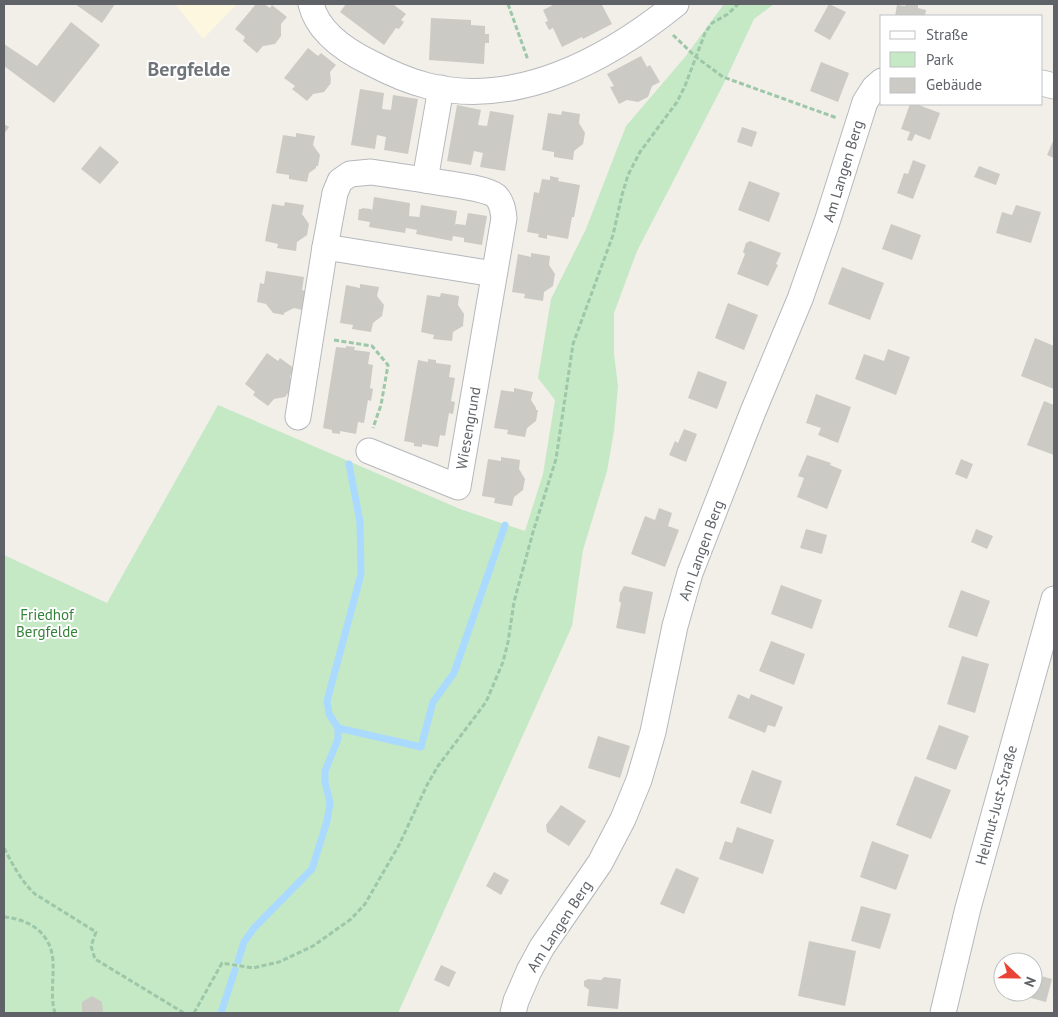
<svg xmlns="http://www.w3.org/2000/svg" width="1058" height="1017" font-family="'PT Sans',sans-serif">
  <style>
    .commercial { fill: #fef7e0 }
    .green { fill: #c5e8c5 }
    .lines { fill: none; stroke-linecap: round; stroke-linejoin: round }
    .stream { stroke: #aadaff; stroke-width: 7 }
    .building { fill: #cccac5 }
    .minor-casing { stroke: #b5b8bc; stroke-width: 27 }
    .path { stroke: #9cc7a9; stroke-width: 3; stroke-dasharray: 5 2.5; stroke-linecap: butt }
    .minor { stroke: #fff; stroke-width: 25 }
    .labels { text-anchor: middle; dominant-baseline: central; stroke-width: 4; stroke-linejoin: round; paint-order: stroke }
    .street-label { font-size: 15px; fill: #5f6368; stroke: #fff }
    .park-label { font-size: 15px; fill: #348238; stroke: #fff }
    .district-label { font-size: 20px; font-weight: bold; fill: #70757a; stroke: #fff }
  </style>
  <rect width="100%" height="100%" fill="#f1efe8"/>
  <!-- commercial -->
  <path class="commercial" d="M175,4H237L203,39Z"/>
  <!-- green -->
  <path class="green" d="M724,4H774L754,19L724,83L637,251L614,313V354L618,386L614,431L607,471L583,550L572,626L398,1013H4V555L107,603L218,405L460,509L525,531L543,474L555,400L538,378L551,299L586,229L626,126L685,57Z"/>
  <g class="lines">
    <!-- stream -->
    <g class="stream">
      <path d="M338,728L421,747L433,702L454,673L505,525"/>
      <path d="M238,961L244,942L254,928L312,869L327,821L330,803L325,782V771L338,739V728L329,714L327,701L361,574L360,522L349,464"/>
      <path d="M221,1013L235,970"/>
    </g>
  </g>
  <!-- building -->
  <g class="building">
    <path d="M75,4H115L102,23Z"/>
    <path d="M256,4H264L270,8L272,5L287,17L281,24V36L275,44L263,46L257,53L243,41L245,37L235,29Z"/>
    <path d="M346,4H395L394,5L406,14L401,20L404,22L399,29L396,28L384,45L340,12Z"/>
    <path d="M555,4H605L602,5L612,24L583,39L582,37L562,47L553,28L549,30L545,22L548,21L543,10Z"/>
    <path d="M829,4L846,12L830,40L814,31Z"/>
    <path d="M906,4H918V8L926,10L925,16H895L897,5L905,6Z"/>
    <path d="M431,18L471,20V25L485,26V34H489V43H485L484,64L429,60Z"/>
    <path d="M71,22L100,45L54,103L4,66V44L37,66Z"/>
    <path d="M308,48L318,56L321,53L336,65L330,72L331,81L330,82L331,83L324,92L313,94L307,101L292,89L295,86L284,78Z"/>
    <path d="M641,56L647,67L650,65L660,82L652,86L648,97L638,102L627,100L619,104L610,87L614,86L607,74Z"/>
    <path d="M821,62L849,73L838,102L810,91Z"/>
    <path d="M360,89L384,93L382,109L391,110L393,95L418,99L408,154L384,150L386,137L377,135L375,149L351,145Z"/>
    <path d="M910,104H916L940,113L930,140L915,134L912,141L907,140L910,132L901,129Z"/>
    <path d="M457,105L481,110L478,125L487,126L490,111L514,115L505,171L480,167L483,153L474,151L471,165L447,161Z"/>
    <path d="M562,111L580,114L579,123L585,133L583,144L574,151L573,160L554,157V152L542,150L548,113L561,115Z"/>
    <path d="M4,124L9,127L4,134Z"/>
    <path d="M742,127L757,132L752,147L737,142Z"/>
    <path d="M296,133L315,136L313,145L320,155L318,166H316V168L309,173L307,182L289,179V175L276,173L283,135L296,137Z"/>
    <path d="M1054,139V158L1047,155Z"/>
    <path d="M100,146L119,162L100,184L81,169Z"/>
    <path d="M913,160L926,165L913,199L897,193L904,173L908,174Z"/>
    <path d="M979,166L1000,174L996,185L974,177Z"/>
    <path d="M550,176L559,178L558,181L580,185L574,217H572L568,239L547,235V239L538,237L539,234L527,232L534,192L539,193L542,179L550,180Z"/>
    <path d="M749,181L780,193L769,222L738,210Z"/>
    <path d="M374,197L410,203L409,217V216L419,217V219L421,205L457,211L455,225L456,224L465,225V227L468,213L487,216L482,245L464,242V238L453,236L452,241L416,234L417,230L406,228L405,233L369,227L370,222L358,220L359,209H362V208L371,209L372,211Z"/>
    <path d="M285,202L304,205L302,214L309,224L307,235L297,242L296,251L277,248L278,244L265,241L272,204L284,206Z"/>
    <path d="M1016,205L1041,212L1031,243L996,233L1002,212L1012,215Z"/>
    <path d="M891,224L921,235L912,260L882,249Z"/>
    <path d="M750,241L781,253L776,264L778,265L768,286L737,274L745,254L743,252L746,243Z"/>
    <path d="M531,253L550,256L549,265L555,274L553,286L544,292L543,301L524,298L525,294L512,292L518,254L531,257Z"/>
    <path d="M842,267L884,283L870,320L828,304Z"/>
    <path d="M266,271L304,277L302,290L305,291L302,310L294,308L284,313V315L273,313L266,304L257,302L260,283L264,284Z"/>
    <path d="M360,284L379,287L377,296L384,305L382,316L373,323L371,332L352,329L353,325L340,323L346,285L360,288Z"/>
    <path d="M441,293L459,296L458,305L464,314L463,326L453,332L452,341L433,339L434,335L421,332L427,295L440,297Z"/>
    <path d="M728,303L758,315L744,350L715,338Z"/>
    <path d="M1035,338L1054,346V389L1021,376Z"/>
    <path d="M346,346L355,347L354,350L370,352L368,364L373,365L370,388L373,389L371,401L368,400L364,423L358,422L356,434L340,431V434L332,433V430L323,428L336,347L346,348Z"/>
    <path d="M888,349L910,357L896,395L855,379L864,354L884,361Z"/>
    <path d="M267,353L278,361L280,358L295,369L290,376L292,385L290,387L292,388L285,397L274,399L268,406L253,395L255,392L245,384Z"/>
    <path d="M428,359L436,360V363L451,365L449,377L455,378L451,401L455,402L453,414L449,413L445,436L440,435L438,447L422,444V447L414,446V443L404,441L418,360L428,362Z"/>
    <path d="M698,371L727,382L717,409L688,398Z"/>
    <path d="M514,388L533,392L531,400L536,408V410H538L536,421L527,428L525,437L507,434L508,430L494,428L501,390L514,392Z"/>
    <path d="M816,394L851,407L838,443L818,435L821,428L806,423Z"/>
    <path d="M1044,401L1054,405V455L1027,445Z"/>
    <path d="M684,429L697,434L686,462L669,455L675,441L678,443Z"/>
    <path d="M807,455L831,463L830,465L842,470L827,509L797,497L804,478L798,476Z"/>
    <path d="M501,457L520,460L519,469L525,479L523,490L514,497L512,506L494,503L495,498L482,496L488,459L501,461Z"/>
    <path d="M961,459L973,464L967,479L955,474Z"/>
    <path d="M659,508L672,513L668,526L679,530L665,567L631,554L645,516L655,520Z"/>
    <path d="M806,529L827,535L822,554L800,548Z"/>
    <path d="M976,529L993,536L987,549L971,542Z"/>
    <path d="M781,585L822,600L812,629L771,614Z"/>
    <path d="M624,586L653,592L645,634L616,628L621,603L619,601L620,593Z"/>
    <path d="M961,590L990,601L977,637L948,627Z"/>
    <path d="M771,641L805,654L794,685L759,671Z"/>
    <path d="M962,656L989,664L975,713L947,704Z"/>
    <path d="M738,694L749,699L751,694L783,707L775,727L768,725L765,733L728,718Z"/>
    <path d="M939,725L969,736L956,770L926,759Z"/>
    <path d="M598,736L630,746L620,778L588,768Z"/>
    <path d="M752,770L782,781L771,814L740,803Z"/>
    <path d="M915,776L951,790L931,839L896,825Z"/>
    <path d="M561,805L586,821L569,846L547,832L546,825Z"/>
    <path d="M737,827L774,840L763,874L719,859L725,841L732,843Z"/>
    <path d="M872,841L909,855L896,890L860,877Z"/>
    <path d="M676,868L699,878L684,914L660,904Z"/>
    <path d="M494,872L509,880L501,895L486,886Z"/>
    <path d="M861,906L891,914L880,949L851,941Z"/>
    <path d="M809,941L856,951L845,1006L798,996Z"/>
    <path d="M441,965L456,972L449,987L434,980Z"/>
    <path d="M1034,974L1052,979L1046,1002L1027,997L1029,992H1033Z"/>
    <path d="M604,977L621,979L618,1009L587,1006L589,990L584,986V981L588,979L601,980Z"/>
    <path d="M92,996L102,1002L103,1013H82V1002Z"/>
  </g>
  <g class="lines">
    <!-- minor casing -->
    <g class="minor-casing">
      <g id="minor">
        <path d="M311,4C318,33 346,51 371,63C390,73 408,81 428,86C518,108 608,59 676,4"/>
        <path d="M1042,83L1054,86"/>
        <path d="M325,247L494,274"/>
        <path d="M298,417L325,247L335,193L340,181L350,174L371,172L425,180"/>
        <path d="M369,451L458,487L504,218C503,210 502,202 496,196C485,187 440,183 425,180L441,88"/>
        <path d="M513,1013L516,1001L529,971L542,947L600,863L623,819L639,780L653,732L675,626L690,573L752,414L800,299L827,222L865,102L874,88L882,81"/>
        <path d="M943,1013L968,908L1054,599"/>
      </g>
    </g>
    <!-- path -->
    <g class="path">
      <path d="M508,4L528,60"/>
      <path d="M673,35L696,57L723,77L837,118"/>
      <path d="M334,340L372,346L388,365L381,405L373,428"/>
      <path d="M4,848C13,865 21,881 35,894L96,932L91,946L95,959L184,1013"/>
      <path d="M4,917C30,919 52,934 53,962C54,979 50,997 55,1013"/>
      <path d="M194,1013L222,963L253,968L279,962L313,946L351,919L365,904L399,845L427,785L438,766L486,702L503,662L508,642L514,602L533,532L556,459L573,344L613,235L622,195L628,175L640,152L677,102L685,86L705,33L712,23L728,14L738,4"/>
    </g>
    <!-- minor -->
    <use href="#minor" class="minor"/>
  </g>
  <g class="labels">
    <!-- street labels -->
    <g class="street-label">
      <text transform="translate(843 171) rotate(-73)">Am Langen Berg</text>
      <text transform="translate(468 428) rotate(-80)">Wiesengrund</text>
      <text transform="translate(701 550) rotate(-70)">Am Langen Berg</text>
      <text transform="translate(996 805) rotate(-75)">Helmut-Just-Straße</text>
      <text transform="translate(559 926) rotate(-57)">Am Langen Berg</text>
    </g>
    <!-- park labels -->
    <g class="park-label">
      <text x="47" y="614">Friedhof<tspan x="47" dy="17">Bergfelde</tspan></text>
    </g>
    <!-- district labels -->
    <g class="district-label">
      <text x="189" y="69">Bergfelde</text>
    </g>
  </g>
  <!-- border -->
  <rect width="1058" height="1017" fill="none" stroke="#5f6368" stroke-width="10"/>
  <!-- legend -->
  <rect x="880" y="15" width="162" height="90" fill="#ffffff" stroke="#bfc1c3"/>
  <rect x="890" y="31" width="25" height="8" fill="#ffffff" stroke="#bfc1c3"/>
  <text x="926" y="40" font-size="15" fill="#5f6368">Straße</text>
  <rect x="890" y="52" width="25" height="15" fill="#c5e8c5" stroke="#bfc1c3"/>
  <text x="926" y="65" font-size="15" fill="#5f6368">Park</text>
  <rect x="890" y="78" width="25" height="15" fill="#cccac5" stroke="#bfc1c3"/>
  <text x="926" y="90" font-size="15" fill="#5f6368">Gebäude</text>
  <!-- north arrow -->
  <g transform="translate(1018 977) rotate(112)"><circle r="24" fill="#ffffff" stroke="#bfc1c3"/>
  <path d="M0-4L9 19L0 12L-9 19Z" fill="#ea4335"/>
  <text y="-8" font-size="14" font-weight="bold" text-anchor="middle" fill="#5f6368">N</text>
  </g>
</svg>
